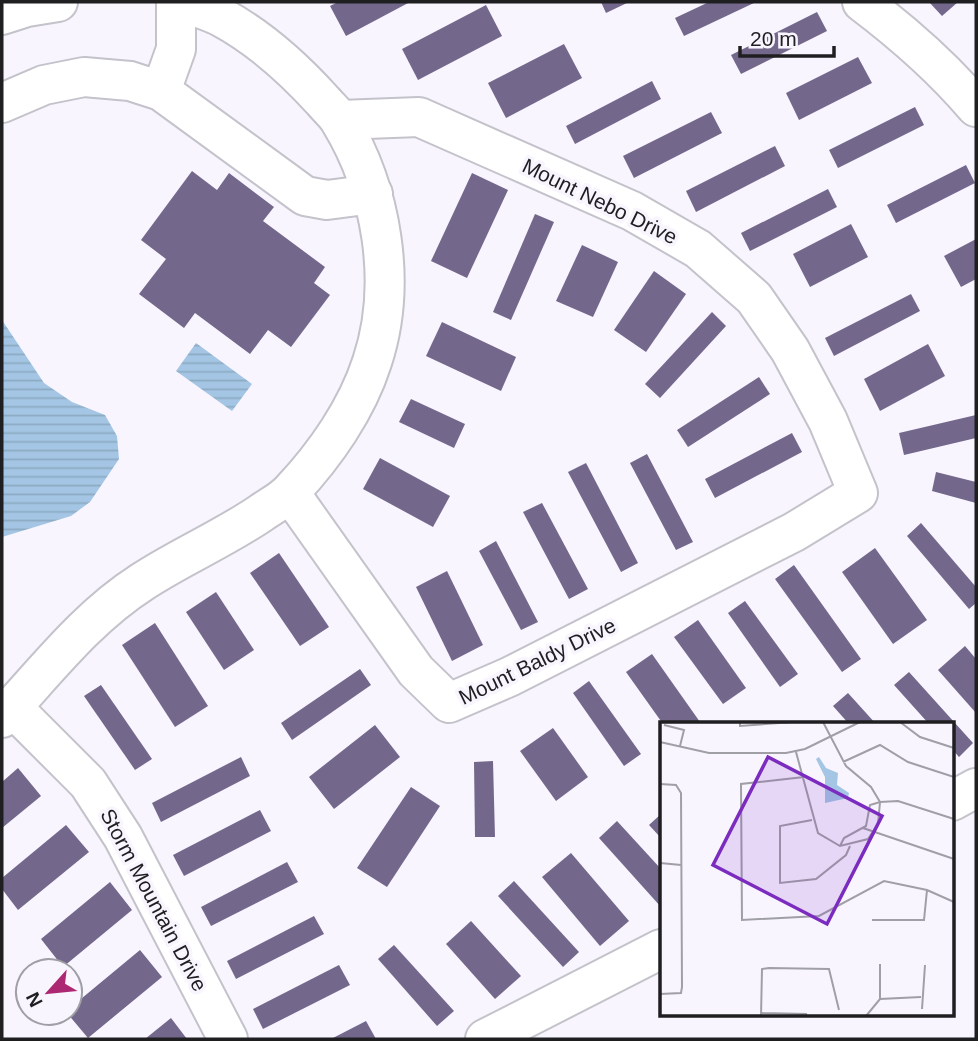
<svg xmlns="http://www.w3.org/2000/svg" width="978" height="1041" font-family="Arial,sans-serif">
  <style>
    .water { fill: url(#water-rules) }
    .building { fill: #73688b }
    .lines { fill: none; stroke-linecap: round; stroke-linejoin: round }
    .minor-casing { stroke: #c4c2ca; stroke-width: 42 }
    .minor { stroke: #fff; stroke-width: 38 }
    .labels { text-anchor: middle; dominant-baseline: central; stroke-width: 7; stroke-linejoin: round; paint-order: stroke }
    .street-label { font-size: 21px; fill: #1f1e21; stroke: #f8f5ff }
    .inset-road { fill: none; stroke: #a19fa6; stroke-width: 2 }
    .view { fill: #7b2cbf; fill-opacity: 0.15; stroke: #7b2cbf; stroke-width: 3.5 }
    .inset-edge { fill: none; stroke: #1f1e21; stroke-width: 3.5 }
  </style>
  <defs>
    <pattern id="water-rules" width="6" height="5" patternUnits="userSpaceOnUse" patternTransform="scale(1.75)"><rect width="6" height="5" fill="#a4c6e4"/><path d="M0 2.5h6" fill="none" stroke="#8daac3"/></pattern>
  </defs>
  <rect width="100%" height="100%" fill="#f8f5ff"/>
  <!-- water -->
  <g class="water">
    <path d="M2,320L44,383L72,402L105,415L117,436L119,459L90,502L71,516L2,537Z"/>
    <path d="M196,343L252,384L232,411L176,371Z"/>
  </g>
  <!-- building -->
  <g class="building">
    <path d="M338,2H410L346,36L330,6Z"/>
    <path d="M601,2H629L606,13Z"/>
    <path d="M709,2H756L684,36L675,18Z"/>
    <path d="M929,2H958L942,16Z"/>
    <path d="M486,5L502,36L418,80L402,49Z"/>
    <path d="M817,12L827,31L741,74L731,55Z"/>
    <path d="M564,44L582,78L506,118L488,83Z"/>
    <path d="M858,57L872,83L799,120L786,93Z"/>
    <path d="M652,81L661,99L575,144L566,126Z"/>
    <path d="M915,107L924,125L838,168L829,150Z"/>
    <path d="M711,112L722,133L634,178L623,156Z"/>
    <path d="M775,146L785,166L696,212L686,191Z"/>
    <path d="M966,165L975,183L896,223L887,205Z"/>
    <path d="M192,171L217,190L229,173L274,207L263,221L325,267L314,283L330,295L291,347L268,330L250,354L195,313L184,328L139,294L166,259L141,240Z"/>
    <path d="M472,173L508,190L467,278L431,261Z"/>
    <path d="M828,189L837,207L750,251L741,233Z"/>
    <path d="M535,214L554,222L511,320L493,312Z"/>
    <path d="M851,224L868,257L810,287L793,254Z"/>
    <path d="M976,239V279L961,287L944,256Z"/>
    <path d="M582,245L618,262L593,317L556,301Z"/>
    <path d="M654,271L686,294L646,352L614,330Z"/>
    <path d="M911,294L920,311L834,356L825,338Z"/>
    <path d="M712,312L726,326L660,398L645,384Z"/>
    <path d="M442,322L516,357L501,391L426,356Z"/>
    <path d="M928,344L945,376L880,411L864,379Z"/>
    <path d="M759,377L770,394L688,447L677,430Z"/>
    <path d="M411,399L465,424L454,448L399,422Z"/>
    <path d="M976,415V438L904,455L899,433Z"/>
    <path d="M792,433L802,452L715,498L705,479Z"/>
    <path d="M647,454L693,542L676,550L630,463Z"/>
    <path d="M380,458L450,496L433,527L363,489Z"/>
    <path d="M586,463L638,563L621,572L568,472Z"/>
    <path d="M936,472L976,482V503L932,491Z"/>
    <path d="M542,503L588,589L569,599L523,512Z"/>
    <path d="M921,523L976,587V603L969,609L907,536Z"/>
    <path d="M496,541L538,622L521,630L479,551Z"/>
    <path d="M875,548L927,620L893,644L842,572Z"/>
    <path d="M279,553L329,627L300,646L250,573Z"/>
    <path d="M794,565L861,659L842,672L775,579Z"/>
    <path d="M447,571L483,645L452,661L416,587Z"/>
    <path d="M216,592L254,650L224,670L186,612Z"/>
    <path d="M745,601L798,674L780,687L728,613Z"/>
    <path d="M698,620L746,688L723,704L674,637Z"/>
    <path d="M155,623L208,706L175,727L122,645Z"/>
    <path d="M965,646L976,659V713L938,670Z"/>
    <path d="M652,654L700,722L698,724H663L626,672Z"/>
    <path d="M360,669L371,685L292,740L281,723Z"/>
    <path d="M909,672L973,743L959,757L952,749V724H929L894,685Z"/>
    <path d="M589,681L641,754L624,766L573,693Z"/>
    <path d="M101,685L152,759L135,770L84,696Z"/>
    <path d="M848,693L876,724H849L833,706Z"/>
    <path d="M375,725L400,757L334,809L309,777Z"/>
    <path d="M553,728L588,777L556,801L520,751Z"/>
    <path d="M241,757L250,776L161,822L152,803Z"/>
    <path d="M493,761L495,837H475L474,762Z"/>
    <path d="M18,768L41,796L2,828V782Z"/>
    <path d="M411,787L440,806L387,887L357,868Z"/>
    <path d="M260,810L271,831L184,876L173,855Z"/>
    <path d="M661,814V838L649,825Z"/>
    <path d="M617,821L661,869V907L599,838Z"/>
    <path d="M66,825L89,852L18,910L2,889V878Z"/>
    <path d="M571,853L629,921L600,946L542,877Z"/>
    <path d="M287,862L298,882L211,926L201,907Z"/>
    <path d="M514,881L579,952L563,967L498,896Z"/>
    <path d="M110,882L132,910L63,967L41,939Z"/>
    <path d="M314,916L324,934L236,979L227,961Z"/>
    <path d="M471,921L521,976L495,999L446,944Z"/>
    <path d="M394,945L454,1011L437,1026L378,959Z"/>
    <path d="M140,950L162,977L88,1038L67,1013H70V1008Z"/>
    <path d="M339,965L350,985L263,1029L253,1009Z"/>
    <path d="M171,1018L187,1039H145Z"/>
    <path d="M366,1021L376,1039H331Z"/>
  </g>
  <g class="lines">
    <!-- minor casing -->
    <g class="minor-casing">
      <g id="minor">
        <path d="M862,2C903,33 943,68 976,107"/>
        <path d="M2,15L27,7L58,2"/>
        <path d="M161,91L176,49V2"/>
        <path d="M2,103L44,85L84,77L130,81L161,91L305,196L327,200L373,194"/>
        <path d="M290,493L416,671L449,703L509,677L794,532L858,493L828,421L790,350L754,298L698,249L632,211L419,117L340,120"/>
        <path d="M12,707L88,783L123,837L228,1039"/>
        <path d="M2,718C46,671 86,618 142,582C180,557 223,539 261,513C271,506 283,500 291,491C325,455 357,409 372,362C398,284 382,190 340,121C336,114 329,108 323,101C294,69 260,38 221,17C209,11 195,7 182,2"/>
        <path d="M952,801L976,788"/>
        <path d="M485,1039L661,949"/>
      </g>
    </g>
    <!-- minor -->
    <use href="#minor" class="minor"/>
  </g>
  <g class="labels">
    <!-- street labels -->
    <g class="street-label">
      <text transform="translate(600 201) rotate(26)">Mount Nebo Drive</text>
      <text transform="translate(537 661) rotate(-26)">Mount Baldy Drive</text>
      <text transform="translate(154 900) rotate(62)">Storm Mountain Drive</text>
    </g>
  </g>
  <!-- overview -->
  <g transform="translate(660 722)">
    <rect width="294" height="294" fill="#f8f5ff"/>
    <path d="M159,35L166,46L178,51L177,63L189,71L188,76L165,81V55L156,37Z" fill="#a4c6e4"/>
    <path class="inset-road" d="M80,0V4L133,0M240,0L260,15L294,26M4,3L24,8L20,24M0,20L49,31H126L145,27L200,0M136,30L158,111L180,124L208,117L218,102L220,80L211,65L186,44L163,0M183,40L220,23L248,40L294,55M144,55L81,62L82,198L159,194L224,159L267,168L294,180M0,62L16,63L21,71L22,265L21,271L0,272M152,98L120,104V161L156,157L186,133L190,124M203,106L294,137M180,124L184,116L206,104L210,83L220,80L238,79L294,97M0,141L21,143M212,198H264L267,168M220,242V277M262,287L265,243M101,291L147,292M101,294L102,247L109,246L169,247L179,288M206,294L220,277L261,275"/>
    <path class="view" d="M108,35L222,94L167,202L53,143Z"/>
    <rect width="294" height="294" class="inset-edge"/>
  </g>
  <!-- border -->
  <rect width="978" height="1041" fill="none" stroke="#1f1e21" stroke-width="7"/>
  <!-- north arrow -->
  <g transform="translate(49 992) rotate(243)"><circle r="33" fill="#f8f5ff" stroke="#a19fa6" stroke-width="2"/>
  <path d="M0-5L12 26L0 18L-12 26Z" fill="#ac2873"/>
  <text y="-10" font-size="19" font-weight="bold" text-anchor="middle" fill="#1f1e21">N</text>
  </g>
  <!-- scale -->
  <path d="M740 46v10h94v-10" fill="none" stroke="#1f1e21" stroke-width="3.5"/>
  <text x="750" y="46" font-size="21" fill="#1f1e21" stroke="#f8f5ff" stroke-width="5" paint-order="stroke">20 m</text>
</svg>
